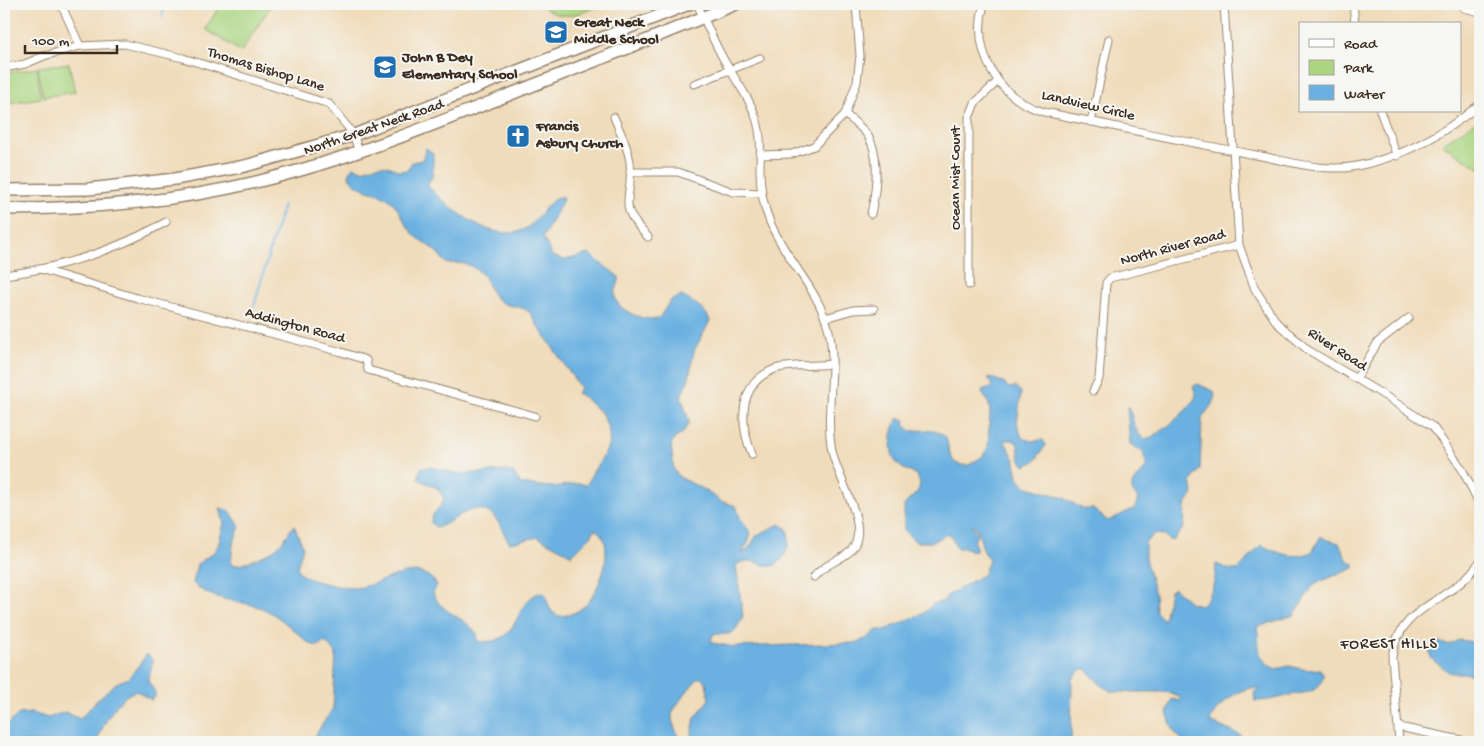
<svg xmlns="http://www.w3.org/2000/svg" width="1484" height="746" font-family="'Gochi Hand',sans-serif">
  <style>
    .green { fill: #abd581; stroke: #738050 }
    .water { fill: #6ab1e1; stroke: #526e80 }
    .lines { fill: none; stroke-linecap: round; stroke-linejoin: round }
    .stream { stroke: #6ab1e1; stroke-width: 2 }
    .minor-casing { stroke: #96836c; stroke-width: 9 }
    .primary-casing { stroke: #96836c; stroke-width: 14 }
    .minor { stroke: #fff; stroke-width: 7 }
    .primary { stroke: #fff; stroke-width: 11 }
    .labels { text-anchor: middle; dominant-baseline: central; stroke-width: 4; stroke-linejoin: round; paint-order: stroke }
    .poi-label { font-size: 15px; font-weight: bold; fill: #3b2a1e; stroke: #f6f6f2; text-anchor: start }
    .street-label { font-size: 15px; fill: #3b2a1e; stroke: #f6f6f2 }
    .neighbourhood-label { font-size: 16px; letter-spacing: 1px; fill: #3b2a1e; stroke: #f6f6f2 }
  </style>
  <rect width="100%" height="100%" fill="#f6f6f2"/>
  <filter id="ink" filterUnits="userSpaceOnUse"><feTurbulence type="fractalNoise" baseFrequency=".02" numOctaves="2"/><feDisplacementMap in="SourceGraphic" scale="10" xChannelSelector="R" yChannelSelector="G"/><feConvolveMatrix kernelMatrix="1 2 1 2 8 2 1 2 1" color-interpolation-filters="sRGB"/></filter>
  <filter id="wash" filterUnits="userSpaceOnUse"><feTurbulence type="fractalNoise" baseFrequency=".0096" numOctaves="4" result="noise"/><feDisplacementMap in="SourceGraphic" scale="20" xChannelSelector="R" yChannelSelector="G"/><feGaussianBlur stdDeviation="1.12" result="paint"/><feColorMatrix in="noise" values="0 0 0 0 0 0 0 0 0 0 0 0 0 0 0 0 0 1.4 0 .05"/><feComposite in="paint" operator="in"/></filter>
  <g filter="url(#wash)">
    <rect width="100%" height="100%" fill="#f0dcba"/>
    <!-- green -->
    <g class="green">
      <path d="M221,4H272L241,52L205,29Z"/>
      <path d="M541,4H554L568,8L583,4H604C582,13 560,24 541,4Z"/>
      <path d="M69,63L75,92L43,97L38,67Z"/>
      <path d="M37,68L41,98L10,103L5,73Z"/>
      <path d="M1476,121L1480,122V169L1442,144Z"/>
    </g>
    <!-- water -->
    <g class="water">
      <path d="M426,148L433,153V175L427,185C447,207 499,250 529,226C540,217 548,200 562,196L563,200L543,237L552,256L565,260L589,254L619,277C620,284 614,290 615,297C618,312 646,322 659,318L670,301L681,296C693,302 706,308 710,321L694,351L689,378L681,396L689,422L683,433L674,439L671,445L674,470L679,477L707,491L720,501L736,506L741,520L751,533L748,543L741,554L749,548L757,535L780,524L787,529C789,539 790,543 786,552C771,583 758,551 736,565L743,616C733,637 732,634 713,634L711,641L713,643L734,647L853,643L866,639L877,630H885L924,613L933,604L944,601L947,596L984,574L989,559C980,550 982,536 974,525H972L977,535L974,542L977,550L970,551L968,548H957L949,533L932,542H916L904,531V506C911,495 927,491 916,475C909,471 901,469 896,462C888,451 891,428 899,418L905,420L904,425L911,431C920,430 944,428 947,441C948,450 950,455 955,463L967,466L982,457L988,448L990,410L988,401L982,393L983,389H989L992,386L988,377L1003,382L1009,388L1015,387L1021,392L1017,423L1022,438L1031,441L1043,440L1046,445L1035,461L1025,466L1020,459L1018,444L1013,440H1004L1014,458L1018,477L1025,486L1064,498L1083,509H1093L1108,521L1135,508L1138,498L1132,491V485L1147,466L1143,452L1130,444L1127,406C1133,411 1131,429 1144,439C1156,439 1189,410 1195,398C1197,394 1195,391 1193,387L1197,384L1214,391L1215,400L1202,418L1200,470L1191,481L1193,494L1185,506L1184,527L1174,540H1169L1164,535L1154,534L1145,543V559L1155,594L1156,612L1164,620L1170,591L1174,588L1191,603L1201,605C1213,595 1216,578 1216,564L1231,570H1238L1261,545C1278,553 1293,560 1312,552L1321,536L1325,539L1339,543L1347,560L1354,564V568L1314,584L1294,615L1257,627C1261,647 1254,659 1276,669L1289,666L1307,670L1320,669L1324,676C1316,696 1307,691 1291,695C1279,698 1268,701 1255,701L1254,693L1259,689C1244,682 1213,708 1210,722L1240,735L1245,742H1184L1174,732L1167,713L1172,699L1180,701L1181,698L1167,692H1112L1100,684L1086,669L1080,670L1072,679L1071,742H690L695,718L709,699L706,682L700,677C695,680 673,708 672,715C671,723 678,734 680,742H311L333,708L336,653L325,642L318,646L310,644C296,633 282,618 266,610C243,599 212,603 193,583L197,564L213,553L218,546L224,523L220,508L230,511L240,526L233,544L231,564C239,567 245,563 253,560C278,550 279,547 294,525L303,547L297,568C300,576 311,580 319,582C330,584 343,588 354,588C380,587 418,555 437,585L433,593C440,614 468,617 478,636L476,639C480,643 485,642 491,641C521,638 515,597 543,592C549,599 546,608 555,614C560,618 565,615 570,614C598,609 621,540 594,529L592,535L572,555L538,537L510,543C504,536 502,526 496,519C476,495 455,522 437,528L431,523C431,511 442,509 444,498L437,488L418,479L421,468L431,467L458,474L508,471L513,473L522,485C533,484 543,487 554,487C564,487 577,481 586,485C590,482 589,477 593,472C609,448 616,441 601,412C592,407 588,398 577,393L580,388C566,367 552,346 537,325C534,320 533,315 529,312C520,304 507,308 498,300C490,293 489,285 484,277C476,265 460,261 447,264C442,260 440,254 434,250C426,243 417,239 410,230C403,221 400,209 391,201C378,189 358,192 349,177L350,170L354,167L362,170C379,165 382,162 399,171L408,170L412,162L422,160Z"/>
      <path d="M1459,640L1480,643V678C1471,673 1463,673 1453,673C1447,673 1445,668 1440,665C1429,659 1426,652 1436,641L1448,645Z"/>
      <path d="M147,654L153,660L148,681L155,692V697L151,700L136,691C119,695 102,725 97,742H8L4,740V723L8,724L19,714L32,713L48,718L65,712L80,719L96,701L116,683L129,678Z"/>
    </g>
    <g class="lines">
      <!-- stream -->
      <g class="stream">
        <path d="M162,17L165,4"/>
        <path d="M254,306L283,205"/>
      </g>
    </g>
  </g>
  <g filter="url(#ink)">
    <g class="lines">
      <!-- minor casing -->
      <g class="minor-casing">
        <g id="minor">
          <path d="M61,4L80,46"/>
          <path d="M697,4C707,24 715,46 727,65C738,84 751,100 757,121C762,138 760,153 760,170C760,188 763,205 770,222C786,261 819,289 829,331C838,372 823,414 833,455C839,478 862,516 857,538C853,560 826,560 814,577"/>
          <path d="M984,4C971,51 997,98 1044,112C1115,126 1185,142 1256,155C1288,161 1324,173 1357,166C1403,157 1444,134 1480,104"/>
          <path d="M1224,4L1239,245L1255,289L1277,323L1308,350L1385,396L1433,427L1462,469L1480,505"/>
          <path d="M1353,4L1355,24"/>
          <path d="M1464,8L1480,12"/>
          <path d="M4,68L25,64L44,56L80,46L125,44L183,58L329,104L354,135L358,151"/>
          <path d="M694,84L760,58"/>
          <path d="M1380,111L1397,156"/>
          <path d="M845,114C852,120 863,128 868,136C881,157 876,191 871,214"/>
          <path d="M614,117C620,132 628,146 630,162C634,201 614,203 648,237"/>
          <path d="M1091,122L1109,39"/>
          <path d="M760,155L792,154L814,146L845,114L857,82L860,56L856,4"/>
          <path d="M630,172H678L733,192L762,193"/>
          <path d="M40,269L137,298L338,351L366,360L368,370L535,416"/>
          <path d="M4,275C61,268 116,250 166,222"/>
          <path d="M969,285V118L975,103L998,81"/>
          <path d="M825,318L853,310L874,309"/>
          <path d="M1356,379L1378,342L1409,318"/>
          <path d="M1093,391L1099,379L1106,283L1110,278L1239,245"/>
          <path d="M752,454C739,423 738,383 775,369C789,364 817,366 832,364"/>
          <path d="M1399,727L1461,740"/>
          <path d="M1399,742L1392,657C1399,603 1454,603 1480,561"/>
        </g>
      </g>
      <!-- primary casing -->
      <g class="primary-casing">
        <g id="primary">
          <path d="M4,190L89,189L175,179L245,166L354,135L689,4"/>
          <path d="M4,209C88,209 174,202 256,182C343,161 428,127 511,94C586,65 661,35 736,4"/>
        </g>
      </g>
      <!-- minor -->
      <use href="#minor" class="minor"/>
      <!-- primary -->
      <use href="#primary" class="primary"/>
    </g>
  </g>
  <!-- icons -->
  <defs>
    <g id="school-square" transform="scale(1.25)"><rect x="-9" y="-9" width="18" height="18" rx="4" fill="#1f6fb2" stroke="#f6f6f2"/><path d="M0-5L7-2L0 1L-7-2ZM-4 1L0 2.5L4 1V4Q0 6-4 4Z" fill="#fff"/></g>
    <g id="church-square" transform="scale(1.25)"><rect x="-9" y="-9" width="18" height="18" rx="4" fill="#1f6fb2" stroke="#f6f6f2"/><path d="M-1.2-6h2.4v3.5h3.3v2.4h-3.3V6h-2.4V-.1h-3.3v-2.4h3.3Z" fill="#fff"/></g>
  </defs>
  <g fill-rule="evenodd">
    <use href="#school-square" x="556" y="32"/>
    <use href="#school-square" x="385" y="67"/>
    <use href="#church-square" x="518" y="136"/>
  </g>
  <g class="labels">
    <!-- poi labels -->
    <g class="poi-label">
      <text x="574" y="23">Great Neck<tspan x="574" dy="17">Middle School</tspan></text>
      <text x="402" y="58">John B Dey<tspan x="402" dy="17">Elementary School</tspan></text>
      <text x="536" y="127">Francis<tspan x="536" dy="17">Asbury Church</tspan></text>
    </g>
    <!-- street labels -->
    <g class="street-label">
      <text transform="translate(266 70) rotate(17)">Thomas Bishop Lane</text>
      <text transform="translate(1088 106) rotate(13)">Landview Circle</text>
      <text transform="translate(374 128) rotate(-19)">North Great Neck Road</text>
      <text transform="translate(956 178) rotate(-90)">Ocean Mist Court</text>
      <text transform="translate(1173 248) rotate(-15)">North River Road</text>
      <text transform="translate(295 326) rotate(15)">Addington Road</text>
      <text transform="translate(1337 350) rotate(33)">River Road</text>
    </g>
    <!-- neighbourhood labels -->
    <g class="neighbourhood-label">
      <text x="1389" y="645">FOREST HILLS</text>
    </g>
  </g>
  <!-- margin -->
  <rect width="1484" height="746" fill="none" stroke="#f6f6f2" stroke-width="20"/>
  <!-- legend -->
  <rect x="1299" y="22" width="162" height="90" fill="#f6f6f2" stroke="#aba49d"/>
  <rect x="1309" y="39" width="25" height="8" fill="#ffffff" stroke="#aba49d"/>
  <text x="1344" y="48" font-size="15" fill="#3b2a1e">Road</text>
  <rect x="1309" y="60" width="25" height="15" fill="#abd581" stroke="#aba49d"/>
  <text x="1344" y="72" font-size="15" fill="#3b2a1e">Park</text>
  <rect x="1309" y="85" width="25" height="15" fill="#6ab1e1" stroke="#aba49d"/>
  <text x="1344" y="98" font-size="15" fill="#3b2a1e">Water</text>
  <!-- scale -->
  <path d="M25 45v8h92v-8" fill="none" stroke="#3b2a1e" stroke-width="2.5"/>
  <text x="32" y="45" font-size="15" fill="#3b2a1e" stroke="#f6f6f2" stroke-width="4" paint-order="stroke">100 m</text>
</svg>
